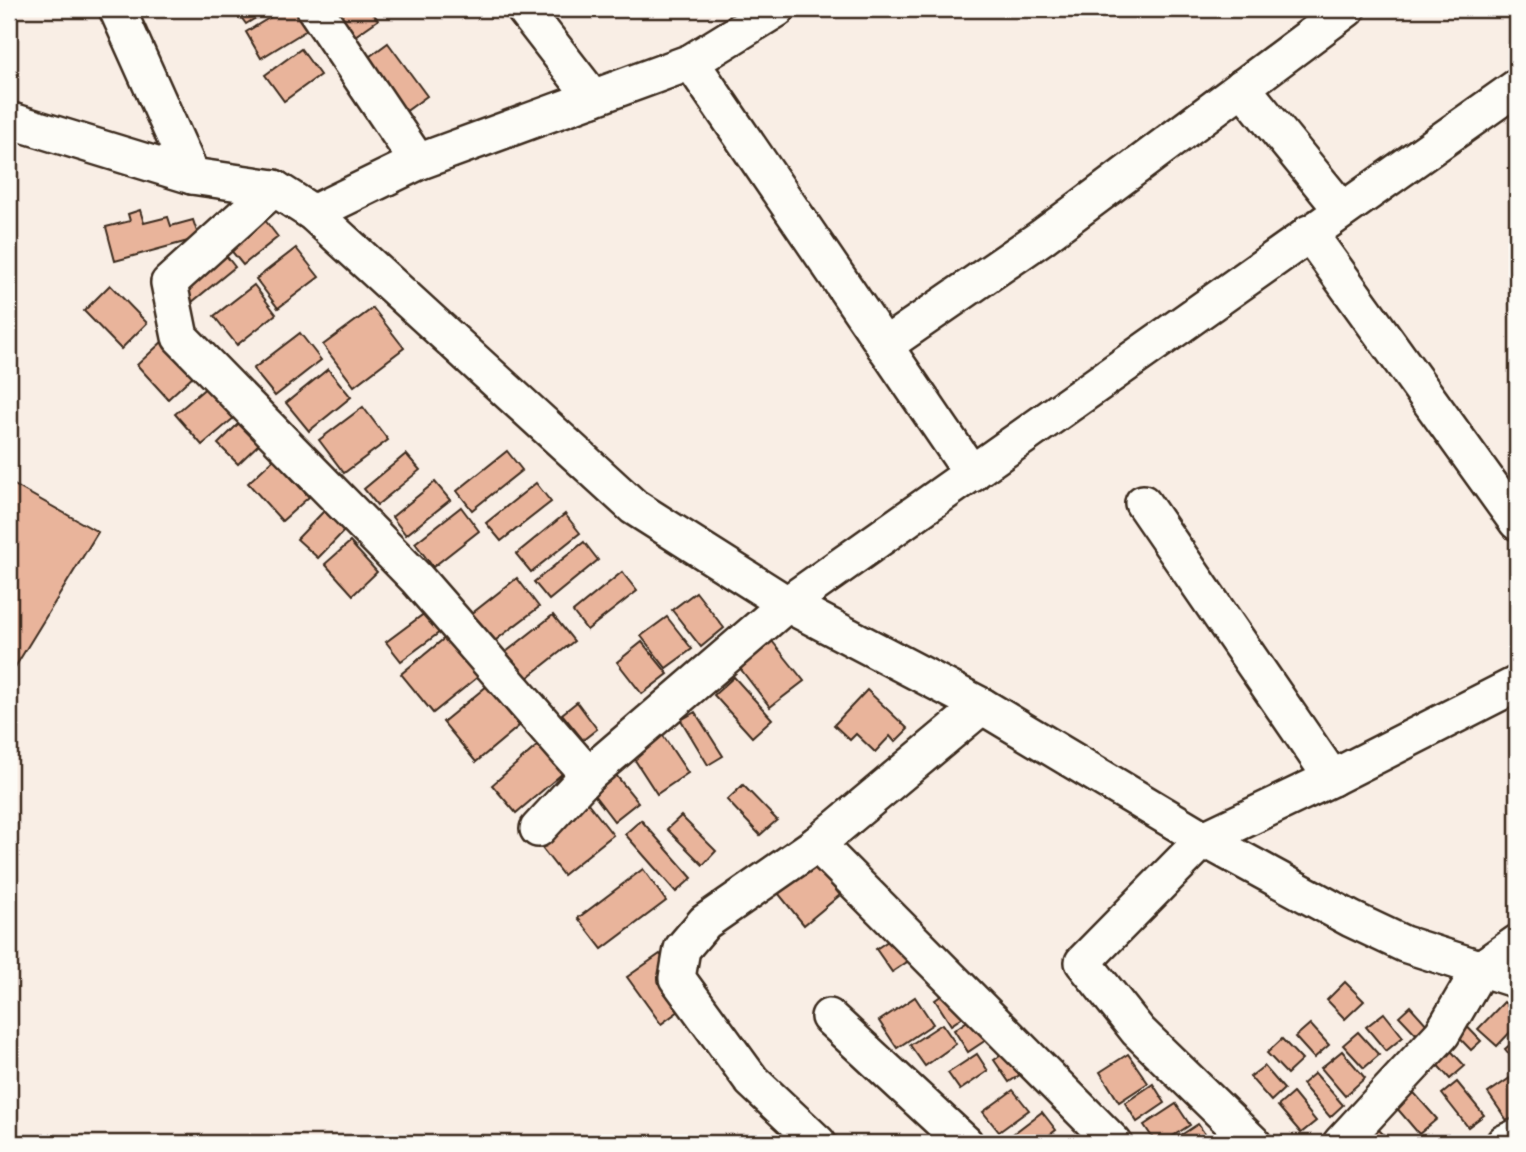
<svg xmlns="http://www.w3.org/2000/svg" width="1526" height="1152" font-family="'Shantell Sans',sans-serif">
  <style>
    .building { fill: #e9b49b; stroke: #3b2a1e; stroke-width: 2 }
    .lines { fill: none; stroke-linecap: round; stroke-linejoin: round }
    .minor-casing { stroke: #3b2a1e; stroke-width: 40 }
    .minor { stroke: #fdfcf7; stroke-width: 35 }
  </style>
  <rect width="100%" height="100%" fill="#f9eee5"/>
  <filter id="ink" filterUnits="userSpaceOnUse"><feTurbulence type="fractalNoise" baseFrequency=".0143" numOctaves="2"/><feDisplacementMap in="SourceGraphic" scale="14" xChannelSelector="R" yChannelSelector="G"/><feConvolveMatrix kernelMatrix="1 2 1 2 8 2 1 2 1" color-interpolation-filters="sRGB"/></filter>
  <g filter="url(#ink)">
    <!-- building -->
    <g class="building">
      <path d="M235,9H270L246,24Z"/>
      <path d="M284,9H295L307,30L261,58L246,32Z"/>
      <path d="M327,9H370L378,20L349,40Z"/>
      <path d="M388,43L427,96L401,115L362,62Z"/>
      <path d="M301,49L320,75L284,101L265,75Z"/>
      <path d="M140,210L144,223L168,217L171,226L193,220L199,238L115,261L106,227L130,221L128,214Z"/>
      <path d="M261,215L278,237L243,265L225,243Z"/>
      <path d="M217,244L235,267L192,302L173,280Z"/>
      <path d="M296,248L319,277L278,308L256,279Z"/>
      <path d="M110,285L147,323L121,349L84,311Z"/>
      <path d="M254,285L276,314L237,345L214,316Z"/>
      <path d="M373,308L404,348L354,386L323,345Z"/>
      <path d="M300,333L321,360L275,396L253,369Z"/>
      <path d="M164,340L195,374L168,399L137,365Z"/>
      <path d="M328,369L351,397L309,431L286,403Z"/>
      <path d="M208,386L235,417L202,445L175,414Z"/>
      <path d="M363,407L388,440L344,473L319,440Z"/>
      <path d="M242,420L262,441L238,464L218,444Z"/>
      <path d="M507,451L522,470L472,510L457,491Z"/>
      <path d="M406,454L420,470L377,505L364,489Z"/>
      <path d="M274,459L309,497L282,521L248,483Z"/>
      <path d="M9,482L98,532L9,677Z"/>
      <path d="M435,482L450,500L406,535L392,517Z"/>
      <path d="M536,483L551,502L501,541L486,523Z"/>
      <path d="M461,507L479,531L433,567L415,543Z"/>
      <path d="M324,511L345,530L318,558L297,539Z"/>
      <path d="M565,514L580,533L531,572L516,554Z"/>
      <path d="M350,542L377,572L353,595L325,564Z"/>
      <path d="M584,542L598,560L549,600L534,582Z"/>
      <path d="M622,572L637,591L587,630L573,612Z"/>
      <path d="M517,578L539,607L492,643L470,615Z"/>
      <path d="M696,592L724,628L701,647L672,610Z"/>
      <path d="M425,613L440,632L401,661L386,642Z"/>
      <path d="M553,615L574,641L522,682L501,656Z"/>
      <path d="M667,617L692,649L666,668L641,636Z"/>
      <path d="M446,637L479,676L433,713L401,674Z"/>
      <path d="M772,641L804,681L770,707L739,667Z"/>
      <path d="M642,642L668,674L642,694L617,662Z"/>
      <path d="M734,677L772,719L752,737L714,695Z"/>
      <path d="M487,686L519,726L476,762L443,722Z"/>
      <path d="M867,690L908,729L895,742L890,736L875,752L856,734L850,740L834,725Z"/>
      <path d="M577,702L597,729L583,740L562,714Z"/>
      <path d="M695,712L723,756L708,765L681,720Z"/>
      <path d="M662,734L688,773L657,794L631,754Z"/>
      <path d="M538,745L563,773L516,813L492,785Z"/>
      <path d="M611,769L638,802L614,821L588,787Z"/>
      <path d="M743,785L777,820L760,835L727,800Z"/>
      <path d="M584,798L613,835L563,875L534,838Z"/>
      <path d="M681,816L716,851L703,865L667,829Z"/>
      <path d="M641,820L692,878L676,892L625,834Z"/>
      <path d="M797,842L840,895L804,925L761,872Z"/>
      <path d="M643,869L666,901L602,949L578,918Z"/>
      <path d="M912,925L928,948L892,972L876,949Z"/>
      <path d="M660,954L694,1000L661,1024L627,977Z"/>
      <path d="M961,982L978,1007L951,1025L935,1000Z"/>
      <path d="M1345,982L1364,1001L1345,1019L1327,1000Z"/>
      <path d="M915,997L933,1024L897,1048L879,1021Z"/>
      <path d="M1504,1002L1517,1014V1025L1497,1046L1478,1029Z"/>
      <path d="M1410,1006L1428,1026L1418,1036L1399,1016Z"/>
      <path d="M981,1012L995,1034L968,1052L954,1030Z"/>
      <path d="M1384,1013L1403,1037L1386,1051L1366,1027Z"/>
      <path d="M1455,1014L1481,1041L1471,1050L1445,1023Z"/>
      <path d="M942,1024L956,1044L925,1066L910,1045Z"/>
      <path d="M1310,1024L1329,1045L1314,1058L1295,1037Z"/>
      <path d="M1358,1032L1379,1055L1364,1068L1343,1045Z"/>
      <path d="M1282,1039L1302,1060L1287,1074L1267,1053Z"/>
      <path d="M1440,1039L1465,1066L1450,1079L1426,1052Z"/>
      <path d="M1517,1039V1064L1505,1049Z"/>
      <path d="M1024,1040L1039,1062L1009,1082L994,1060Z"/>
      <path d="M1342,1051L1365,1078L1345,1096L1321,1068Z"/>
      <path d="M977,1054L988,1071L960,1090L948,1073Z"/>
      <path d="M1128,1054L1148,1083L1119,1102L1100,1072Z"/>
      <path d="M1264,1066L1284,1089L1271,1101L1250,1077Z"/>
      <path d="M1315,1073L1343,1105L1330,1117L1302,1084Z"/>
      <path d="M1401,1078L1437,1119L1419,1134L1384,1093Z"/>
      <path d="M1510,1078L1517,1089V1126L1513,1129L1488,1093Z"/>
      <path d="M1457,1082L1484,1115L1468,1127L1442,1094Z"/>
      <path d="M1153,1084L1165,1103L1137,1122L1125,1103Z"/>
      <path d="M1013,1090L1029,1110L999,1132L983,1112Z"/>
      <path d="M1293,1093L1316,1121L1301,1133L1278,1106Z"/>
      <path d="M1176,1104L1190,1125L1162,1143H1156L1144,1125Z"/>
      <path d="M1042,1112L1056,1130L1039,1143H1020L1013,1134Z"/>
      <path d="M1198,1124L1209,1140L1205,1143H1169Z"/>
      <path d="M1379,1130L1392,1143H1364Z"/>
    </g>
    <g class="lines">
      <!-- minor casing -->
      <g class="minor-casing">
        <g id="minor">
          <path d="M117,9L192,176"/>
          <path d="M315,9L418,162"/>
          <path d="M524,9L593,98"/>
          <path d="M691,62L972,474"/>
          <path d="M1242,87L1342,210"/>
          <path d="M9,120L192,176L274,188L313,213L634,507L787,604L982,706L1204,839L1351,919L1404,944L1517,980"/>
          <path d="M274,188L169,283L180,337L417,579L588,775"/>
          <path d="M313,213L418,162L691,62L777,9"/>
          <path d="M1309,233L1517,522"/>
          <path d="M884,346L1042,237L1347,9"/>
          <path d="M1143,503L1332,778"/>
          <path d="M538,829L588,775L787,604L1517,87"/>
          <path d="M817,844L1114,1143"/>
          <path d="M829,1017L965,1143"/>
          <path d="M818,1143L752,1081L677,978L682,949L705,922L817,844L982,706"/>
          <path d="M1253,1143L1138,1031L1083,962L1204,839L1332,778L1517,684"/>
          <path d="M1341,1143L1442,1034L1480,969L1517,943"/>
          <path d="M1504,1143L1517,1137"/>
        </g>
      </g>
      <!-- minor -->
      <use href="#minor" class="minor"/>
    </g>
  </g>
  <!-- margin -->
  <rect width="1526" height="1152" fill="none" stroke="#fdfcf7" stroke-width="35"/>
  <rect x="18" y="18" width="1491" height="1117" fill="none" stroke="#3b2a1e" stroke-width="2.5" filter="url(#ink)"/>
</svg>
